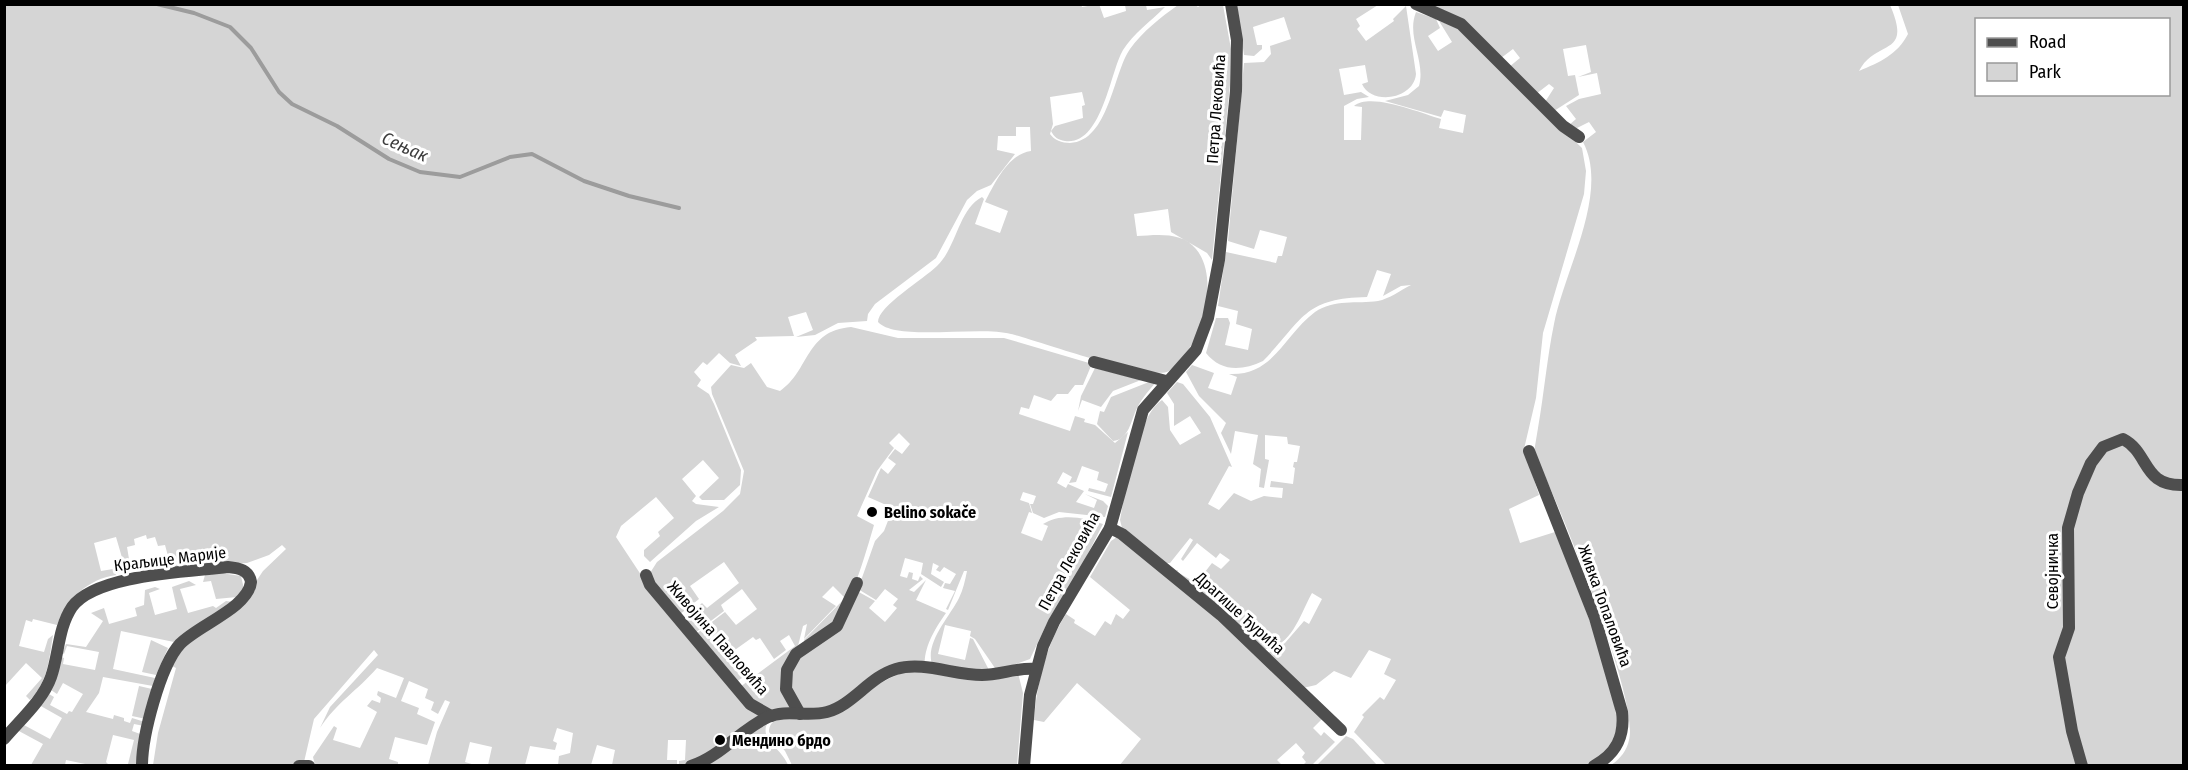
<svg xmlns="http://www.w3.org/2000/svg" width="2188" height="770" font-family="'Fira Sans Condensed',sans-serif">
  <style>
    .green { fill: #d5d5d5; fill-rule: evenodd }
    .lines { fill: none; stroke-linecap: round; stroke-linejoin: round }
    .stream { stroke: #9c9c9c; stroke-width: 4 }
    .minor { stroke: #4e4e4e; stroke-width: 12 }
    .tertiary { stroke: #4e4e4e; stroke-width: 12 }
    .poi-dot { fill: #000; stroke: #fff; stroke-width: 2 }
    .labels { text-anchor: middle; dominant-baseline: central; stroke-width: 6; stroke-linejoin: round; paint-order: stroke }
    .street-label { font-size: 16px; fill: #000; stroke: #fff }
    .poi-label { font-size: 16px; font-weight: bold; fill: #000; stroke: #fff; text-anchor: start }
    .water-label { font-size: 18px; font-style: italic; fill: #3d3d3d; stroke: #fff }
  </style>
  <rect width="100%" height="100%" fill="#fff"/>
  <!-- green -->
  <g class="green">
    <path d="M1081,4L1082,7L1099,4L1104,18L1126,11L1125,5H1146L1147,10L1165,7C1151,21 1133,34 1123,50C1110,72 1102,146 1065,141C1058,140 1054,137 1051,131L1055,126L1083,118L1082,106L1085,105L1082,92L1050,97L1053,124L1050,134C1054,140 1062,143 1070,143C1109,141 1113,73 1130,49C1142,32 1161,17 1178,5H1195L1198,7L1201,5H1223L1231,49L1230,85L1212,260L1207,253L1171,232L1168,209L1134,214L1137,236C1156,235 1182,231 1196,249C1222,280 1200,350 1169,371C1151,382 1036,340 1011,334C978,325 896,342 878,322C878,306 924,279 937,266C957,247 958,210 982,197L984,199L975,224L1000,233L1008,211L985,202C995,183 1008,154 1031,151L1030,127H1016V136H998L997,150L1015,154L991,185L977,191L967,200L936,258L875,304L868,314L867,321L838,323L815,335L796,337L813,330L806,312L788,317L794,336L755,337L757,340L735,355L741,366L730,363L719,353L707,365L703,362L694,372L701,380L697,386L709,394L714,404L741,470L740,485L724,500H702L699,497L719,478L703,460L682,479L696,496L692,501L696,504L719,507L696,521L650,562L644,556V550L660,536L658,532L674,518L656,497L621,526L616,537L649,587L763,715C742,730 704,764 679,765V761L685,760L686,740H668L667,760H677V765H612L615,750L597,745L591,765H558L559,756L570,753L573,733L557,728L553,741L557,743L555,750L530,746L525,765H488L492,747L470,742L465,762L475,765H428L437,732L450,702L445,700L438,714L431,710L434,702L425,698L428,689L409,681L401,701L419,708L417,714L435,722L427,745L395,737L389,759L398,762V765H315L313,757L334,726L337,728L333,740L360,748L377,712L367,706L372,700L380,703L381,698L377,695L378,691L396,698L404,678L377,668C358,690 336,703 320,728L330,707L378,655L374,650L314,719L304,762L291,766L153,765L158,733L176,668L172,666L184,647L255,583L263,571L286,549L282,545L269,555L247,563L171,567L165,545L158,546L155,537L147,539L146,535L134,539L135,545L127,547L129,559L123,561L116,537L94,543L101,571L113,569L116,575C88,579 67,599 57,625L33,619L32,622L26,620L19,646L44,652L48,639L53,635C49,660 48,681 30,700L26,696L42,678L26,663L5,686V5Z"/>
    <path d="M1237,5H1378L1356,19L1360,26L1357,29L1366,41L1394,21L1393,19L1406,6L1416,74C1414,99 1372,106 1362,84L1368,82L1365,65L1339,69L1344,95L1361,92L1369,97L1357,99L1344,106V140H1361L1362,107L1354,106C1371,92 1420,113 1441,119L1439,128L1463,133L1466,115L1444,110L1441,117L1385,101L1408,95L1419,86C1426,61 1406,37 1416,12L1436,19L1440,28L1428,36L1438,51L1452,42L1439,21L1456,27L1582,148L1586,171L1584,194L1543,333L1536,398L1524,449L1539,495L1509,509L1520,543L1555,532C1569,565 1633,719 1614,746C1609,753 1596,760 1589,765H1386L1354,732L1364,717L1362,715L1380,697L1384,700L1396,680L1384,674L1391,659L1369,650L1351,678L1334,671L1316,685L1303,688L1266,654L1285,643L1304,621L1309,624L1322,599L1312,593C1301,612 1292,648 1264,649L1174,571L1178,570L1177,572L1193,581L1198,575L1201,577L1212,563L1221,569L1230,560L1220,553L1216,558L1197,543L1183,561L1181,559L1193,540L1190,538L1170,563H1165L1122,528L1120,520C1125,493 1138,414 1162,400L1168,407L1170,430L1180,445L1201,433L1190,416L1174,426V404L1167,393L1177,382L1183,384L1210,417L1232,467L1229,466L1208,504L1219,510L1234,493L1251,501L1264,496L1282,498L1283,488L1270,487L1271,481L1293,484L1295,468L1293,467L1294,462H1297L1300,446L1288,444L1287,437L1265,435V459L1269,460L1264,488L1259,487L1261,469L1253,464L1258,435L1235,431L1231,454L1221,433L1226,423L1199,396L1186,372L1192,365L1214,373L1208,388L1231,395L1237,377L1229,374C1274,376 1284,335 1315,312C1334,299 1357,304 1378,301C1389,299 1401,290 1411,285L1401,286L1383,296L1391,274L1377,270L1367,297C1303,298 1303,320 1263,361C1242,371 1221,372 1206,353L1216,318H1228L1230,323L1225,345L1248,350L1252,329L1236,324L1238,311L1218,306L1226,252L1276,263L1278,256H1282L1287,237L1260,230L1254,249L1228,241L1244,63L1264,62L1271,54L1270,46L1291,39L1284,17L1253,27L1257,45H1262V49L1254,56L1244,55Z"/>
    <path d="M1423,5H1890C1913,58 1876,38 1859,71C1880,62 1897,55 1908,34L1898,5H2183V765H1611C1619,760 1627,751 1629,740C1640,699 1556,498 1534,452L1538,428C1544,394 1547,358 1554,324C1564,271 1610,193 1583,142L1596,132L1589,122L1577,128L1568,126L1576,119L1566,106L1579,99L1601,94L1597,73L1578,77L1591,72L1586,45L1563,49L1568,76L1575,75L1579,95L1554,111L1545,102L1554,88L1549,84L1536,94L1509,67L1520,58L1513,49L1501,58ZM1976,20H2168V94H1976Z"/>
    <path d="M851,327L898,338H1004L1089,363L1091,366L1083,385H1075L1068,394H1057L1051,401L1034,395L1029,409L1021,407L1019,414L1070,431L1075,416L1085,419L1084,422L1095,425L1115,443L1128,432L1111,497L1088,491L1089,488L1105,492L1108,484L1097,480L1099,472L1082,466L1076,482L1069,483L1072,477L1063,472L1057,483L1066,488L1068,484L1084,491L1076,502L1094,508L1097,500L1085,494L1103,501L1108,506L1105,517L1059,512L1044,518L1033,513L1030,504H1033L1036,496L1023,492L1020,500L1029,503L1032,513L1029,512L1021,533L1042,541L1048,526L1043,524C1060,513 1084,517 1103,524L1079,571L1049,619L1030,659L997,671L975,639L970,636L971,631L945,625L938,654L965,660L970,638L973,639L990,672H960L933,667C923,644 949,618 959,598C963,590 965,581 967,571H964L948,610L946,609L955,591L943,588L945,583L950,584L956,574L944,567L940,572L936,570L939,566L933,563L931,574L944,582L941,587L921,574L923,563L905,558L900,576L907,578L909,572L913,573L912,579L918,581L920,576L923,579L909,590L914,592L926,580L916,600L946,613C936,627 923,648 925,666C914,665 901,664 889,668C864,678 807,747 789,690C787,682 788,675 791,668C800,648 818,647 832,634C845,623 850,606 857,591L875,601L869,608L885,622L897,608L893,605L898,599L885,589L876,600L858,589L875,541L884,531L893,508L868,497L881,468L888,474L896,464L888,458L895,449L902,454L910,444L899,433L889,443L894,448L877,471L857,516L874,525C867,549 848,616 830,631C823,637 813,640 805,644L804,640L845,598L833,586L822,597L836,606L804,639L807,624L803,626L798,646L783,672V687L793,709C769,713 754,706 740,687L795,646L789,635L780,641L786,650L774,659L760,638L756,640L753,637L732,652L748,674L736,682L696,634L725,612L736,625L757,609L742,589L721,605L724,611L695,633L684,620L702,603L707,608L739,583L724,562L690,586L699,599L679,615L653,584L650,573L657,562L723,511L740,494L744,471L712,394L711,387L731,365L744,368L751,363L767,387L780,391C810,370 805,331 851,327Z"/>
    <path d="M1095,368L1141,380L1113,391L1101,407L1082,400L1078,411L1081,396Z"/>
    <path d="M1154,380L1157,381C1150,389 1142,398 1137,408C1131,420 1129,440 1113,441L1097,424L1100,411L1104,412L1111,397Z"/>
    <path d="M1117,537L1201,602L1324,717L1313,728L1321,736L1324,732L1335,742L1312,765H1303L1306,762L1302,757L1305,753L1296,743L1277,760L1282,765L1119,766L1141,739L1077,683L1044,722L1034,720C1037,683 1046,646 1066,614L1075,620L1074,623L1095,636L1105,621L1111,625L1116,614L1123,619L1130,610L1090,577L1111,541Z"/>
    <path d="M221,573L241,576L244,589L237,597L216,599L211,581L203,582L205,575Z"/>
    <path d="M189,581L196,585L180,589L188,613L213,606L216,608L226,601L233,602L174,642L121,631L113,669L155,678L153,686L103,677L99,693L86,712L113,719L114,715L124,718V721L130,723L132,718L145,722L144,726L134,724L132,731L143,735L137,765L128,764L134,740L113,735L106,762L109,765H90L66,760L65,765H31L43,744L17,730L22,724L50,739L62,718L39,705L49,694L54,697L50,705L67,714L69,711L72,712L83,694L63,683L57,694L51,690L61,657L64,658L63,664L95,670L99,652L67,646L64,654L62,653L66,644L86,647L103,621L91,613L104,608L109,624L137,616L135,608L144,605L145,590L155,587L160,589L149,593L155,615L177,609L172,587Z"/>
    <path d="M151,640L168,648L156,675L142,672Z"/>
    <path d="M907,671L1018,673L1023,693L1017,765H792L785,751L769,732C769,709 807,722 821,716C851,705 875,682 907,671Z"/>
    <path d="M139,686L152,689L146,719L132,716Z"/>
    <path d="M768,722C758,739 781,747 788,765L700,766Z"/>
    <path d="M1346,736L1353,739L1377,765H1317Z"/>
  </g>
  <g class="lines">
    <!-- stream -->
    <path class="stream" d="M157,4L194,13L230,27L251,48L279,92L292,104L337,126L389,159L420,172L460,177L510,157L532,154L584,181L629,196L679,208"/>
    <!-- minor -->
    <g class="minor">
      <path d="M1416,4L1461,24L1563,126L1579,137"/>
      <path d="M1094,362L1166,381"/>
      <path d="M1529,451L1595,618L1622,712C1625,737 1616,754 1594,766"/>
      <path d="M1110,528L1122,534L1221,615L1341,730"/>
      <path d="M646,575L650,585L750,704L771,716"/>
      <path d="M800,714L786,689L787,670L796,654L837,626L857,583"/>
      <path d="M4,739C20,720 43,700 51,677C59,654 58,628 72,607C96,574 189,572 228,567C239,568 249,570 251,582C248,608 198,625 180,644C160,666 142,736 142,766"/>
      <path d="M299,766H309"/>
      <path d="M691,766C720,757 740,730 768,717C786,709 807,717 827,712C853,705 869,677 896,669C923,661 954,675 982,675C1000,675 1018,667 1036,669"/>
      <path d="M2082,766L2072,731L2059,657L2069,628L2068,528L2078,493L2091,463L2103,447L2123,439C2150,453 2142,487 2184,485"/>
    </g>
    <!-- tertiary -->
    <path class="tertiary" d="M1024,766L1030,695L1043,646L1054,622L1110,528L1143,410L1196,350L1208,318L1219,260L1236,91L1237,40L1231,4"/>
  </g>
  <!-- markers -->
  <g class="poi-dot">
    <circle cx="872" cy="512" r="6"/>
    <circle cx="720" cy="740" r="6"/>
  </g>
  <g class="labels">
    <!-- street labels -->
    <g class="street-label">
      <text transform="translate(1216 109) rotate(-86)">Петра Лековића</text>
      <text transform="translate(170 559) rotate(-7)">Краљице Марије</text>
      <text transform="translate(1069 561) rotate(-61)">Петра Лековића</text>
      <text transform="translate(2052 571) rotate(-90)">Севојничка</text>
      <text transform="translate(1605 606) rotate(70)">Живка Топаловића</text>
      <text transform="translate(1240 613) rotate(42)">Драгише Ђурића</text>
      <text transform="translate(718 638) rotate(49)">Живојина Павловића</text>
    </g>
    <!-- poi labels -->
    <g class="poi-label">
      <text x="884" y="512">Belino sokače</text>
      <text x="732" y="740">Мендино брдо</text>
    </g>
    <!-- water labels -->
    <g class="water-label">
      <text transform="translate(405 147) rotate(24)">Сењак</text>
    </g>
  </g>
  <!-- border -->
  <rect width="2188" height="770" fill="none" stroke="#000000" stroke-width="12"/>
  <!-- legend -->
  <rect x="1975" y="18" width="195" height="78" fill="#ffffff" stroke="#999999" stroke-width="1.5"/>
  <rect x="1987" y="38" width="30" height="9" fill="#4e4e4e" stroke="#999999" stroke-width="1.5"/>
  <text x="2029" y="48" font-size="18" fill="#000000">Road</text>
  <rect x="1987" y="63" width="30" height="18" fill="#d5d5d5" stroke="#999999" stroke-width="1.5"/>
  <text x="2029" y="78" font-size="18" fill="#000000">Park</text>
</svg>
